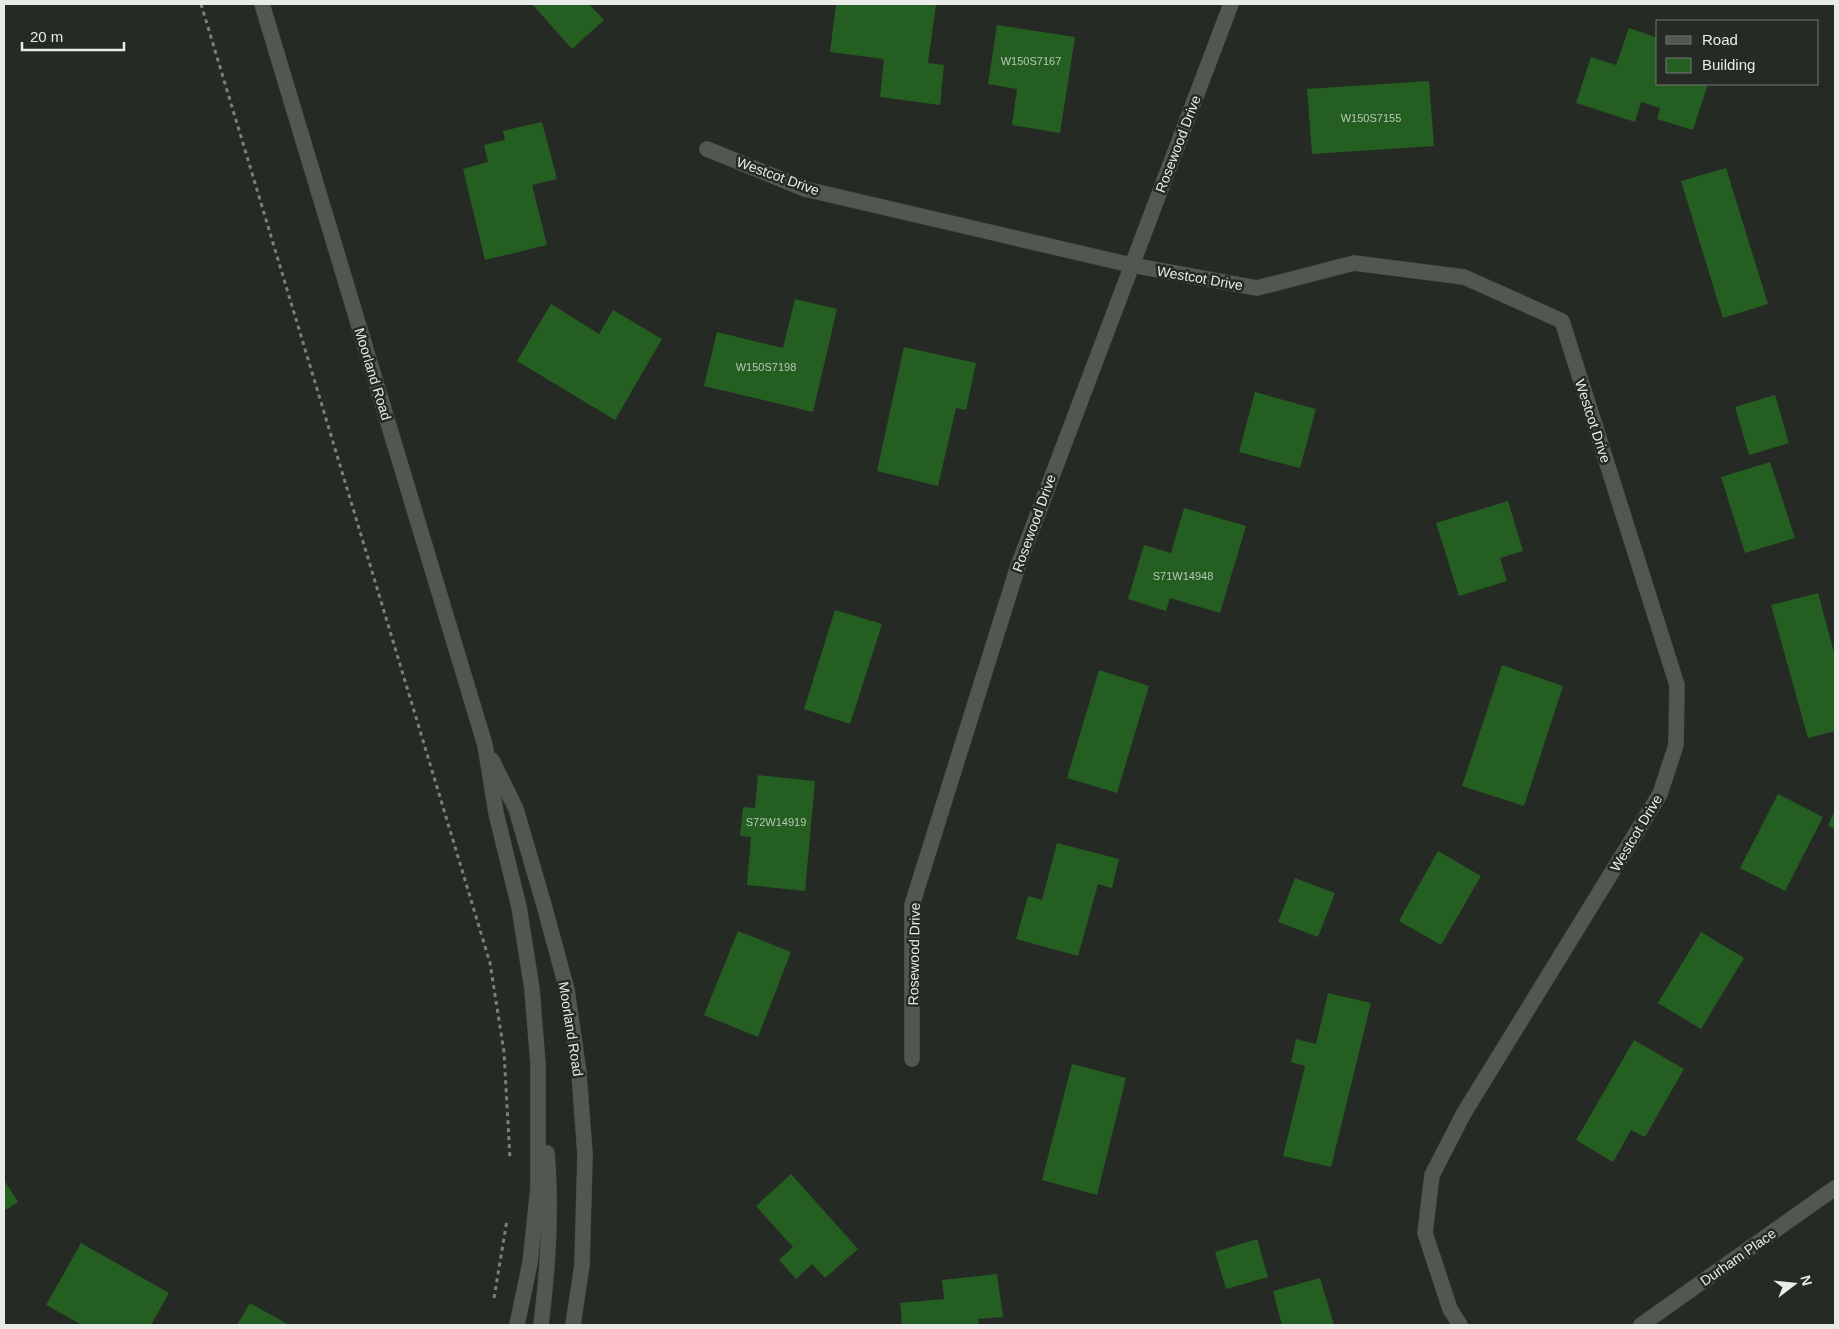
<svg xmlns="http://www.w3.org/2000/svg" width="1839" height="1329" font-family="Arial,sans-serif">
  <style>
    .building { fill: #255e21 }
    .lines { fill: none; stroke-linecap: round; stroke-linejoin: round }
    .minor-casing { stroke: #434643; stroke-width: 16 }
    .path { stroke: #7c7f7c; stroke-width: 3; stroke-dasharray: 4 4; stroke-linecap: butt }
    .minor { stroke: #535752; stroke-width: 15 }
    .labels { text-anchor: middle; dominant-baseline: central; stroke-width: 5; stroke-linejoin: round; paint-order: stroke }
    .number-label { font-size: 11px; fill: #b8c8b7 }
    .street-label { font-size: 14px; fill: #e9ebe9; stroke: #262a25 }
  </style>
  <rect width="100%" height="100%" fill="#262a25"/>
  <!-- building -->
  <g class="building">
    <path d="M532,4H589L604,20L572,49Z"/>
    <path d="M836,4H936L928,63L944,65L940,105L880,97L884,59L830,52Z"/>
    <path d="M997,25L1075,37L1060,133L1012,125L1017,89L988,84Z"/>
    <path d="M1629,28L1658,38V84H1708L1693,130L1657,119L1660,108L1641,102L1635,122L1576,103L1591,57L1616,65Z"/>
    <path d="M1429,81L1434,146L1312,154L1307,89Z"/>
    <path d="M542,122L557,179L532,185L547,245L485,260L463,169L488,162L484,145L505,140L503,131Z"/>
    <path d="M1726,168L1768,304L1723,318L1681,181Z"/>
    <path d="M795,299L837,309L813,412L704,386L717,332L783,348Z"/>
    <path d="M551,304L599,334L613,310L662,339L615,420L517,361Z"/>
    <path d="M904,347L976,363L966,410L956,408L938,486L877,471Z"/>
    <path d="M1255,392L1316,409L1300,468L1239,452Z"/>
    <path d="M1775,395L1789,443L1749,455L1735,407Z"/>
    <path d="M1770,462L1795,538L1745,553L1721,477Z"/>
    <path d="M1508,501L1523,551L1500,558L1507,581L1459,596L1436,523Z"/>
    <path d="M1184,508L1246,526L1220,613L1170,598L1166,611L1128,599L1144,545L1171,553Z"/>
    <path d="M1818,593L1835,656V731L1808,738L1771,605Z"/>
    <path d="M835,610L882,624L850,724L804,709Z"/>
    <path d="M1502,665L1563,686L1524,806L1462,786Z"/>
    <path d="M1099,670L1149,686L1117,793L1067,778Z"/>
    <path d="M758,775L815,781L805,891L747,885L751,837L740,836L743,807L755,808Z"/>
    <path d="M1778,794L1823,817L1785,891L1740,868Z"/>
    <path d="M1835,810V829L1828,825Z"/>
    <path d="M1057,843L1119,859L1112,888L1098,884L1078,956L1016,939L1028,896L1042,900Z"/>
    <path d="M1438,851L1481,876L1441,945L1399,921Z"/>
    <path d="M1295,878L1335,893L1318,937L1278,922Z"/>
    <path d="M738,931L791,952L758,1037L704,1015Z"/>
    <path d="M1701,932L1744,958L1701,1029L1658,1003Z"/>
    <path d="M1328,993L1371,1003L1331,1167L1283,1156L1305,1066L1291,1062L1296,1039L1316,1044Z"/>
    <path d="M1634,1040L1684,1069L1645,1137L1631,1130L1613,1162L1576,1140Z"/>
    <path d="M1072,1064L1126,1078L1097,1195L1042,1180Z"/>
    <path d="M791,1174L858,1249L825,1278L812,1264L796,1279L779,1260L793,1247L756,1206Z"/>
    <path d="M4,1180L18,1202L4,1211Z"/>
    <path d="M1257,1239L1268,1277L1226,1289L1215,1252Z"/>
    <path d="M81,1243L169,1293L151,1325H82L46,1305Z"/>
    <path d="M997,1274L1003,1317L978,1319L979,1325H902L900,1303L944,1299L942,1280Z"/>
    <path d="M1320,1278L1334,1325H1282L1273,1291Z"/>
    <path d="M250,1303L289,1325H237Z"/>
  </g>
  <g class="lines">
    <!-- minor casing -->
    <g class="minor-casing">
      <g id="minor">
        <path d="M262,4L485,745L496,813L519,907L532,989L538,1064V1188L530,1263L517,1325"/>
        <path d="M707,149L805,189L1131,265L1257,288L1354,263L1464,277L1562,321L1677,685L1676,745L1660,794L1464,1113L1432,1175L1425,1233L1450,1309L1460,1325"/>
        <path d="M492,760L516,809L544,905L567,990L579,1073L585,1155L582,1265L573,1325"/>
        <path d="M912,1059V905L1018,566L1231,4"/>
        <path d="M541,1325C548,1269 552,1210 547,1153"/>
        <path d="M1641,1325L1835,1188"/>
      </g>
    </g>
    <!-- path -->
    <g class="path">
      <path d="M201,4L490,963L504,1052L510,1159"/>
      <path d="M494,1298L507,1220"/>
    </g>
    <!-- minor -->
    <use href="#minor" class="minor"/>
  </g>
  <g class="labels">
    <!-- number labels -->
    <g class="number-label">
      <text x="1031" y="61">W150S7167</text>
      <text x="1371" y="118">W150S7155</text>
      <text x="766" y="367">W150S7198</text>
      <text x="1183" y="576">S71W14948</text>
      <text x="776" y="822">S72W14919</text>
    </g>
    <!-- street labels -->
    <g class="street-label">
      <text transform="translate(1178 144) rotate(-69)">Rosewood Drive</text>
      <text transform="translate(778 176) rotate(20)">Westcot Drive</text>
      <text transform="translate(1200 278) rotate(10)">Westcot Drive</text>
      <text transform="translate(373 374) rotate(73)">Moorland Road</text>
      <text transform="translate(1593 421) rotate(72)">Westcot Drive</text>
      <text transform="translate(1034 523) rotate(-70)">Rosewood Drive</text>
      <text transform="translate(1636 833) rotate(-59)">Westcot Drive</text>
      <text transform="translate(914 954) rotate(-89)">Rosewood Drive</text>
      <text transform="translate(571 1029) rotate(81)">Moorland Road</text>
      <text transform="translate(1738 1257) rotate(-35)">Durham Place</text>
    </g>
  </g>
  <!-- border -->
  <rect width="1839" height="1329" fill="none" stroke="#e9ebe9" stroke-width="10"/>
  <!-- legend -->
  <rect x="1656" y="20" width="162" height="65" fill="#262a25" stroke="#747773"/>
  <rect x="1666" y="36" width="25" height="8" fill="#535752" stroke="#747773"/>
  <text x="1702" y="45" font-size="15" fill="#e9ebe9">Road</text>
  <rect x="1666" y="58" width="25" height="15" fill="#255e21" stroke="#747773"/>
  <text x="1702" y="70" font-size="15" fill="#e9ebe9">Building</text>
  <!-- north arrow -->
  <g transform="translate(1794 1284) rotate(74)" stroke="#262a25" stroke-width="4" paint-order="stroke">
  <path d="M0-4L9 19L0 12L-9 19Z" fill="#e9ebe9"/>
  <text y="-8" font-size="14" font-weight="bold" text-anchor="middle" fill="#e9ebe9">N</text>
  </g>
  <!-- scale -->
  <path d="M22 42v8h102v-8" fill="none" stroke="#e9ebe9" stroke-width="2.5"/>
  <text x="30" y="42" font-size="15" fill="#e9ebe9" stroke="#262a25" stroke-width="4" paint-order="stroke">20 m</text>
</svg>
